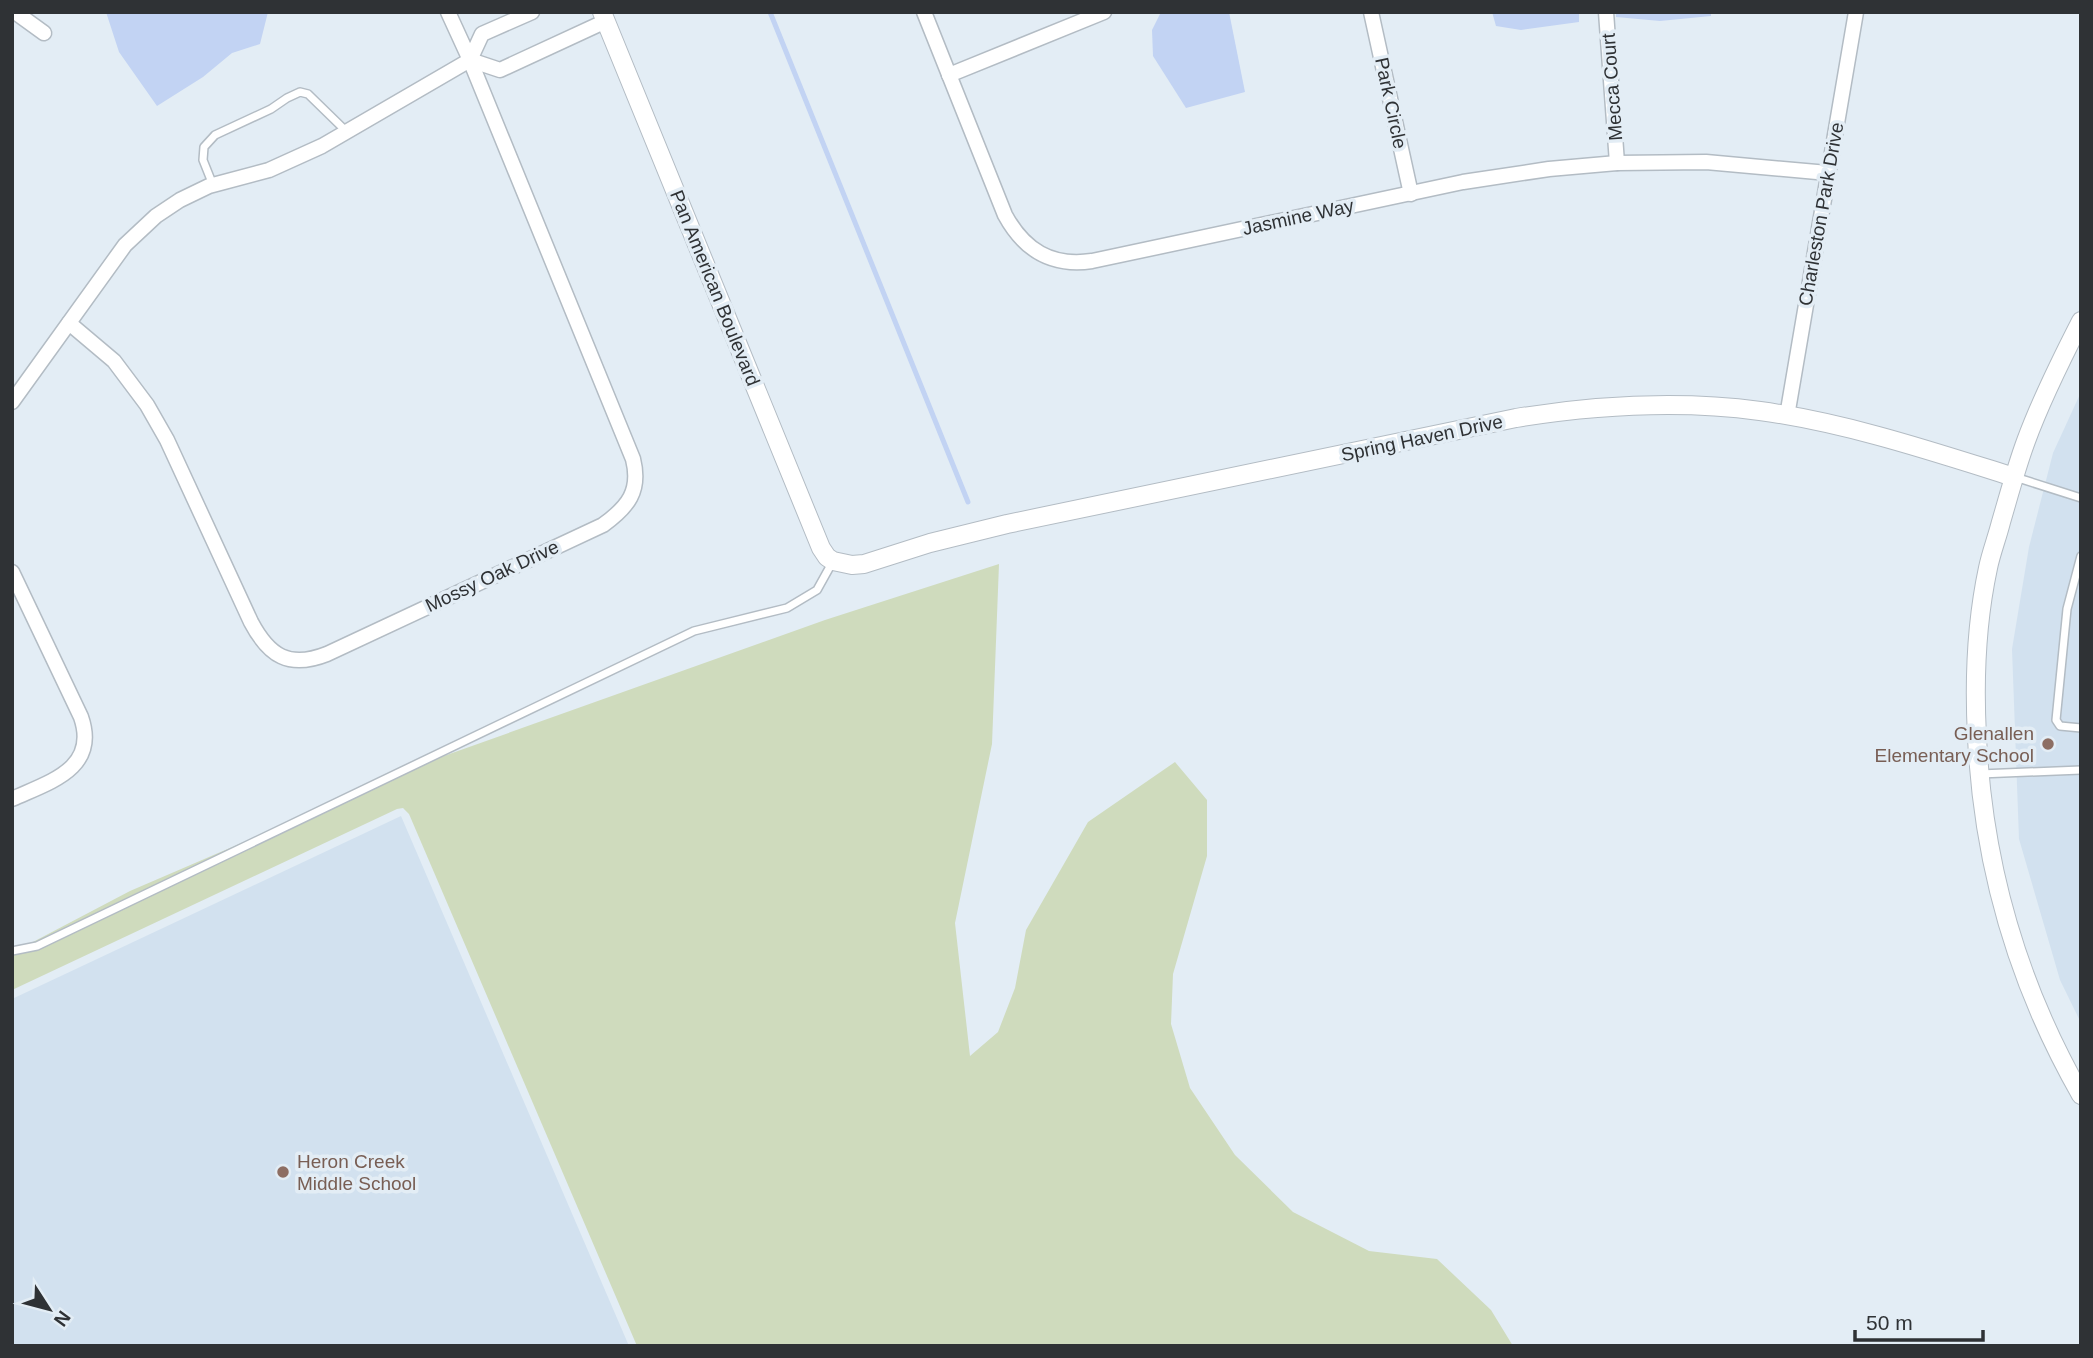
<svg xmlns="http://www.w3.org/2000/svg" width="2093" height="1358" font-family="Arial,sans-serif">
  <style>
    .built { fill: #d2e1ef }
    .green { fill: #cfdbbd }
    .water { fill: #c2d3f3 }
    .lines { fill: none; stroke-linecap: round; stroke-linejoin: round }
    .stream { stroke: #c2d3f3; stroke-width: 5 }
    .service-casing { stroke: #b3bcc4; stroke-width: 10 }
    .minor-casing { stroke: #b3bcc4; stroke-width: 17 }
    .tertiary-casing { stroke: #b3bcc4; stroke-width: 20 }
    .service { stroke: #fff; stroke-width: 7 }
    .minor { stroke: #fff; stroke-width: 14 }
    .tertiary { stroke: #fff; stroke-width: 18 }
    .education-dot { fill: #8d6e63; stroke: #e3edf5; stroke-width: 2.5 }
    .labels { text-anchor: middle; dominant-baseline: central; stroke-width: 7; stroke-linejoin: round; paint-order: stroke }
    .street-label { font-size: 19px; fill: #2f3235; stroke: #e3edf5 }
    .education-label { font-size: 19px; fill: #785e54; stroke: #e3edf5; text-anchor: end }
  </style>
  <rect width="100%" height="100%" fill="#e3edf5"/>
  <!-- built -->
  <g class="built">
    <path d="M2081,392V1023L2060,980L2019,839L2012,649L2029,547L2053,453Z"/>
    <path d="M401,816L629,1346H12V999Z"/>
  </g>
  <!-- green -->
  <path class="green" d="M999,564L992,744L955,923L970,1056L998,1032L1015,988L1026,930L1088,822L1175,762L1207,800V856L1173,974L1171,1024L1190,1088L1235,1155L1293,1212L1369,1251L1437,1259L1491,1310L1513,1346H637L409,814L403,808L397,809L12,990V953L130,891L416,768L441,757L825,620Z"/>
  <!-- water -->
  <g class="water">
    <path d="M106,12H268L260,44L232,53L203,77L157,106L119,52Z"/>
    <path d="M1161,12H1229L1245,92L1186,108L1153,56L1152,30Z"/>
    <path d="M1492,12H1579V22L1521,30L1496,26Z"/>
    <path d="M1616,12H1711V16L1660,21L1616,17Z"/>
  </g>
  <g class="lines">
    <!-- stream -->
    <path class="stream" d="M770,12L968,502"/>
    <!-- service casing -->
    <g class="service-casing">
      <g id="service">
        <path d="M213,185L203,160L204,147L215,135L271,109L287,98L300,92L308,94L347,132"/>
        <path d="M2015,477L2081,498"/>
        <path d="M2081,556L2067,609L2056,720L2060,726L2081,728"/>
        <path d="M1980,774L2081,770"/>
        <path d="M12,951L37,946L694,631L787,608L817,590L832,563"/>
      </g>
    </g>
    <!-- minor casing -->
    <g class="minor-casing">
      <g id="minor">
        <path d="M15,12L44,33"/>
        <path d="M924,12L1005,215C1024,250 1051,267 1092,261L1463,182L1549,169L1617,163L1706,162L1828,173"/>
        <path d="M1371,12L1411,194"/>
        <path d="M1606,12L1617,163"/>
        <path d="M470,60L500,70L606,21"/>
        <path d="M949,75L1104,12"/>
        <path d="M69,323L114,361L147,405L167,440L251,622C269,656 289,669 327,654L603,525C628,507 641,491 633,459L470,60L448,12"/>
        <path d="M12,402L125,245L156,216L180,200L209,186L269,170L322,146L470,60L482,34L532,12"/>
        <path d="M1787,416L1856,12"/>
        <path d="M12,572L81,717C99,769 49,782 12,799"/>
      </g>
    </g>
    <!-- tertiary casing -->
    <g class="tertiary-casing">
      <g id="tertiary">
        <path d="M602,12L821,548L827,557L833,561L852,565L864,564L930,543L1007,524L1516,418C1597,405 1678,400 1760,411C1847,423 1931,451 2014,477"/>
        <path d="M2081,321C2061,360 2041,400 2026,441C2016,468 2009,495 2001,522C1997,538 1991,553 1988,568C1976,624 1974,681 1977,737C1983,866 2017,983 2081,1095"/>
      </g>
    </g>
    <!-- service -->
    <use href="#service" class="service"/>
    <!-- minor -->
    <use href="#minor" class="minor"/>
    <!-- tertiary -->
    <use href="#tertiary" class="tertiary"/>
  </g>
  <!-- markers -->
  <g class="education-dot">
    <circle cx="2048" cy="744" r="7"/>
    <circle cx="283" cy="1172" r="7"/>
  </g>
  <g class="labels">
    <!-- street labels -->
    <g class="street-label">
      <text transform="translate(1612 87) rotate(-94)">Mecca Court</text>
      <text transform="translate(1391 103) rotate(78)">Park Circle</text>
      <text transform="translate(1821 214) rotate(-80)">Charleston Park Drive</text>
      <text transform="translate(1298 217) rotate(-12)">Jasmine Way</text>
      <text transform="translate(715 288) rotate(68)">Pan American Boulevard</text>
      <text transform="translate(1422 438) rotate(-12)">Spring Haven Drive</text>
      <text transform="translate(492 576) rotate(-25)">Mossy Oak Drive</text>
    </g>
    <!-- education labels -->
    <g class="education-label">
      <text x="2034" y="733">Glenallen<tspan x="2034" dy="22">Elementary School</tspan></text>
      <text x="297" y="1161" text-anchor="start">Heron Creek<tspan x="297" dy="22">Middle School</tspan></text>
    </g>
  </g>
  <!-- border -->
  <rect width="2093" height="1358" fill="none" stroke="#2f3235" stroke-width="28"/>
  <!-- north arrow -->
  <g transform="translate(49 1309) rotate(126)" stroke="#e3edf5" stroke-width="5" paint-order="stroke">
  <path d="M0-5L12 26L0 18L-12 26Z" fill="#2f3235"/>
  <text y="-10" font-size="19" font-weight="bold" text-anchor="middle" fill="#2f3235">N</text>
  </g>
  <!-- scale -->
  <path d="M1855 1330v10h128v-10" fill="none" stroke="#2f3235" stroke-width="3.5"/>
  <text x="1866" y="1330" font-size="21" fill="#2f3235" stroke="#e3edf5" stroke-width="5" paint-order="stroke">50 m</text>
</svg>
